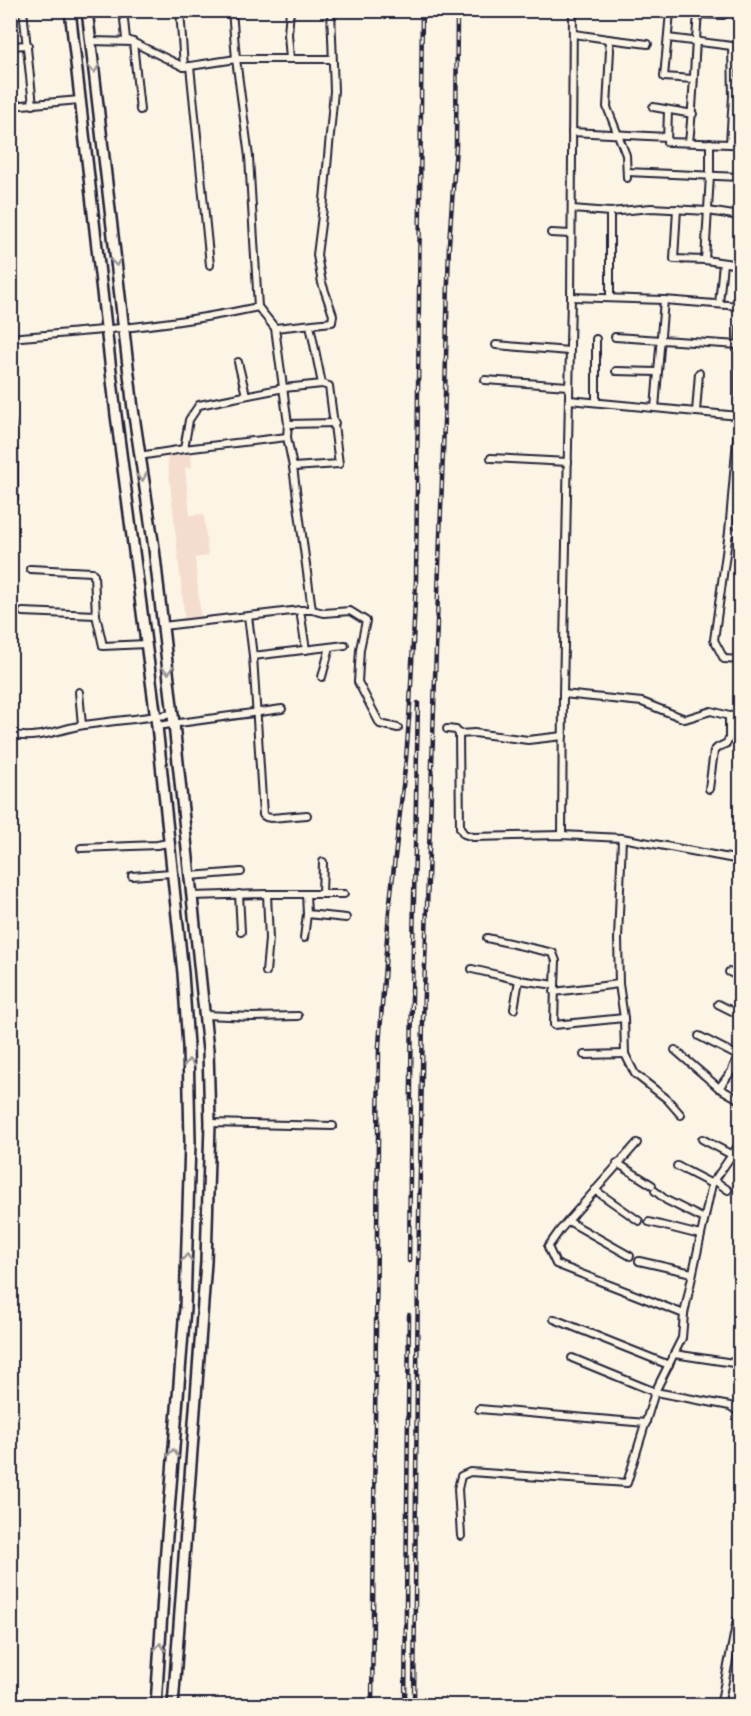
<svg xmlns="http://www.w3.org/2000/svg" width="751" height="1716" font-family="'Shantell Sans',sans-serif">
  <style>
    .built { fill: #f4ddcf }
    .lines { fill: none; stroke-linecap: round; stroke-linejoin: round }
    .street-casing { stroke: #22223b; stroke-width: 10 }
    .primary-casing { stroke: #22223b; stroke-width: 14 }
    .street { stroke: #fcf5e5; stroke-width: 6 }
    .primary { stroke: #fcf5e5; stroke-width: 9 }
    .rail-casing { stroke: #22223b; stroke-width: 4.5 }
    .rail { stroke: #fcf5e5; stroke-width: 2; stroke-dasharray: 7; stroke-linecap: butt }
    .oneway { stroke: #9a9698 }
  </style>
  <rect width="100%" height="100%" fill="#fcf5e5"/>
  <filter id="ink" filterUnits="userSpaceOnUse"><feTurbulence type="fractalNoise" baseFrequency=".0167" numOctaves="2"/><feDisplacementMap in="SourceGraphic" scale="12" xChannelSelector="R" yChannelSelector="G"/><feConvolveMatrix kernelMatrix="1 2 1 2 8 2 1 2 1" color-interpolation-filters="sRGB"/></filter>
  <g filter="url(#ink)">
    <!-- built -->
    <path class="built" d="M191,453L192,467L185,468L190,515L204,514L208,556L195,558L201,619L185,621L167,455Z"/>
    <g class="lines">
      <!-- street casing -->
      <g class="street-casing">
        <g id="street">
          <path d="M23,10L33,105"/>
          <path d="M123,10L126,39L184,67L236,59H332"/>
          <path d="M180,10L184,67"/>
          <path d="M232,10L236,59L249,157L258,307L275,328L288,424L287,437L293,467L312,610"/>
          <path d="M670,12L664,77L693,79"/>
          <path d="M574,34L608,39L610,50L607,107L626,155L627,178"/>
          <path d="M668,38L740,47"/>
          <path d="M608,39L648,44"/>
          <path d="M91,41L133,42L140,110"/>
          <path d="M10,46L28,45"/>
          <path d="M290,59L288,34L290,10"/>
          <path d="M190,66L210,265"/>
          <path d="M10,106L80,100"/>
          <path d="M653,107L693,114"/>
          <path d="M668,110L667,142L730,144L733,96L732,47"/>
          <path d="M572,132L667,137"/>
          <path d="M689,142C694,99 694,56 698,14L723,15"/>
          <path d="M730,144L740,145"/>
          <path d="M627,172L740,177"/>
          <path d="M572,209L610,212V298"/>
          <path d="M677,209L674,259L705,260L740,265"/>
          <path d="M610,212L651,208L708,211L740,216"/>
          <path d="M551,233L571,234"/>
          <path d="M705,260L710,175V143"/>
          <path d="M571,297L664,300L740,306"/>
          <path d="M719,304L723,263"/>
          <path d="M740,327L739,345V416L729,532L714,640L724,659L740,660"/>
          <path d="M275,328L332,322L333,315L322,283L317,255L324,200L334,91L331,10"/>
          <path d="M615,337L739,345"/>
          <path d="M10,338C93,331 177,325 258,307"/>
          <path d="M496,345L569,351"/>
          <path d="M238,362L246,395"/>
          <path d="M616,371L657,372"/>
          <path d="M485,380L568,386"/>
          <path d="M569,400L739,416"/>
          <path d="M596,402V339"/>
          <path d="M655,408L664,300"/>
          <path d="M696,412L699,373"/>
          <path d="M11,422L14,459V499"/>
          <path d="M288,424L335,423"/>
          <path d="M184,449L189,420L199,405L284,388L322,384L310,325"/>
          <path d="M139,456L184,449L287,437"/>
          <path d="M491,458L568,462"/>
          <path d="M293,467L339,464L329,386L322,384"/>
          <path d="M729,532L740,533"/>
          <path d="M30,569L92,572L94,575L96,615L103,646L146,644"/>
          <path d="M300,610L306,650"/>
          <path d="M23,612L96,615"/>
          <path d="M248,616L253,656L263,815L266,817L271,818L307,815"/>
          <path d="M163,626L300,610H312L324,613L350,611L366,621L360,649L358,682L380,724L398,728"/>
          <path d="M253,656L345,645"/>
          <path d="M322,677L330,647"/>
          <path d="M79,692L82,725"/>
          <path d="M563,694L642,702L685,719L711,711L729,716L740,715"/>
          <path d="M157,726L282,709"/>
          <path d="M447,729L456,730L459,734L460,828L464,834L473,837L562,835L622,838L740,860"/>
          <path d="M10,734C36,741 59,729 84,725C114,721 144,718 173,714"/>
          <path d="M459,734L474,733L528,740L563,736"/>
          <path d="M709,789L714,751L717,748L727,743L729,738V716"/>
          <path d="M562,835L563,694L571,297L573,10"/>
          <path d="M622,838L618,939L619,984L624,1018L625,1054L635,1074L667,1099L681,1115"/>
          <path d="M81,848L157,845L168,843"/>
          <path d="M132,876L171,873"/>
          <path d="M190,876L241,872"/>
          <path d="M239,894L241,932"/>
          <path d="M322,894L323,862"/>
          <path d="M191,896L267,894H344"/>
          <path d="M307,914L346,918"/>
          <path d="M304,938L307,914L306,894"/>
          <path d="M487,938L553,953L556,961L555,985"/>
          <path d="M472,969L519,980L555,985L554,1025L624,1018"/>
          <path d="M266,972L269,939L267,894"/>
          <path d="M729,972L740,977"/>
          <path d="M554,992L619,984"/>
          <path d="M718,1004L740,1015"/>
          <path d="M514,1009L519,980"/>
          <path d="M205,1015L252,1017L298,1016"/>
          <path d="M699,1036L740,1057"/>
          <path d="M675,1050L719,1088L740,1100"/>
          <path d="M584,1055L625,1054"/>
          <path d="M719,1088L731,1072L740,1052"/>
          <path d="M210,1123L333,1126"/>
          <path d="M702,1139L732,1155"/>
          <path d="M637,1143L560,1230L548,1247L556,1264L684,1314"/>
          <path d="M617,1163L652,1185"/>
          <path d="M677,1166L712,1184"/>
          <path d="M714,1180L728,1190"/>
          <path d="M595,1190L639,1221"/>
          <path d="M655,1191L666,1200L704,1219"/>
          <path d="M568,1221L630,1256"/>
          <path d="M649,1222L700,1235"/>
          <path d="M639,1261L692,1273"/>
          <path d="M554,1319L669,1365"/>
          <path d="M674,1354L740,1364"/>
          <path d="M572,1358L655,1392L730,1406L740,1413"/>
          <path d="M479,1409L646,1423"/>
          <path d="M461,1536L458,1489L461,1476L470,1472L627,1483L655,1392L682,1338L684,1314L712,1184L740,1143"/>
          <path d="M720,1706L737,1620"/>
        </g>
      </g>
      <!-- primary casing -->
      <g class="primary-casing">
        <g id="primary">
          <path d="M70,10L116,415L157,726L183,973L188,1046L190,1142L185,1308L166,1549L156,1706"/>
          <path d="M87,10L133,409L154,548L174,724L208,1050L210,1123L206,1262L173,1706"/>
        </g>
      </g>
      <!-- street -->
      <use href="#street" class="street"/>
      <!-- primary -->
      <use href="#primary" class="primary"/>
      <!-- rail casing -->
      <g class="rail-casing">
        <g id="rail">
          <path d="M409,1261L412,995L418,703"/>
          <path d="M372,1706L379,1046L389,911L406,759L410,705L416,580L422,10"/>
          <path d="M405,1706L409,1315"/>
          <path d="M414,1706L418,1269L423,1021L445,394L449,244L456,146L457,10"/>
        </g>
      </g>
      <!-- rail -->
      <use href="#rail" class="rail"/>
    </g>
    <!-- one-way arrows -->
    <defs><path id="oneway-chevron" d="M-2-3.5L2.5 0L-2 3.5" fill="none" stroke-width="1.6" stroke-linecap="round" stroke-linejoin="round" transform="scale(1.5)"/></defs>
    <g class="oneway">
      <use href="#oneway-chevron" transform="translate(94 69) rotate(84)"/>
      <use href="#oneway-chevron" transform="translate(116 262) rotate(83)"/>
      <use href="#oneway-chevron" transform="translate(142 477) rotate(81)"/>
      <use href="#oneway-chevron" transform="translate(168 670) rotate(83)"/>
      <use href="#oneway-chevron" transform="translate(189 1063) rotate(-91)"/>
      <use href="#oneway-chevron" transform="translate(187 1258) rotate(-88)"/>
      <use href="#oneway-chevron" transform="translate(173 1453) rotate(-86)"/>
      <use href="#oneway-chevron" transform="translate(160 1647) rotate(-87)"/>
    </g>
  </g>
  <!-- margin -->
  <rect width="751" height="1716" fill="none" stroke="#fcf5e5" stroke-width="36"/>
  <rect x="18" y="18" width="715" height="1680" fill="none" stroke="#22223b" stroke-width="2" filter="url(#ink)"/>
</svg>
